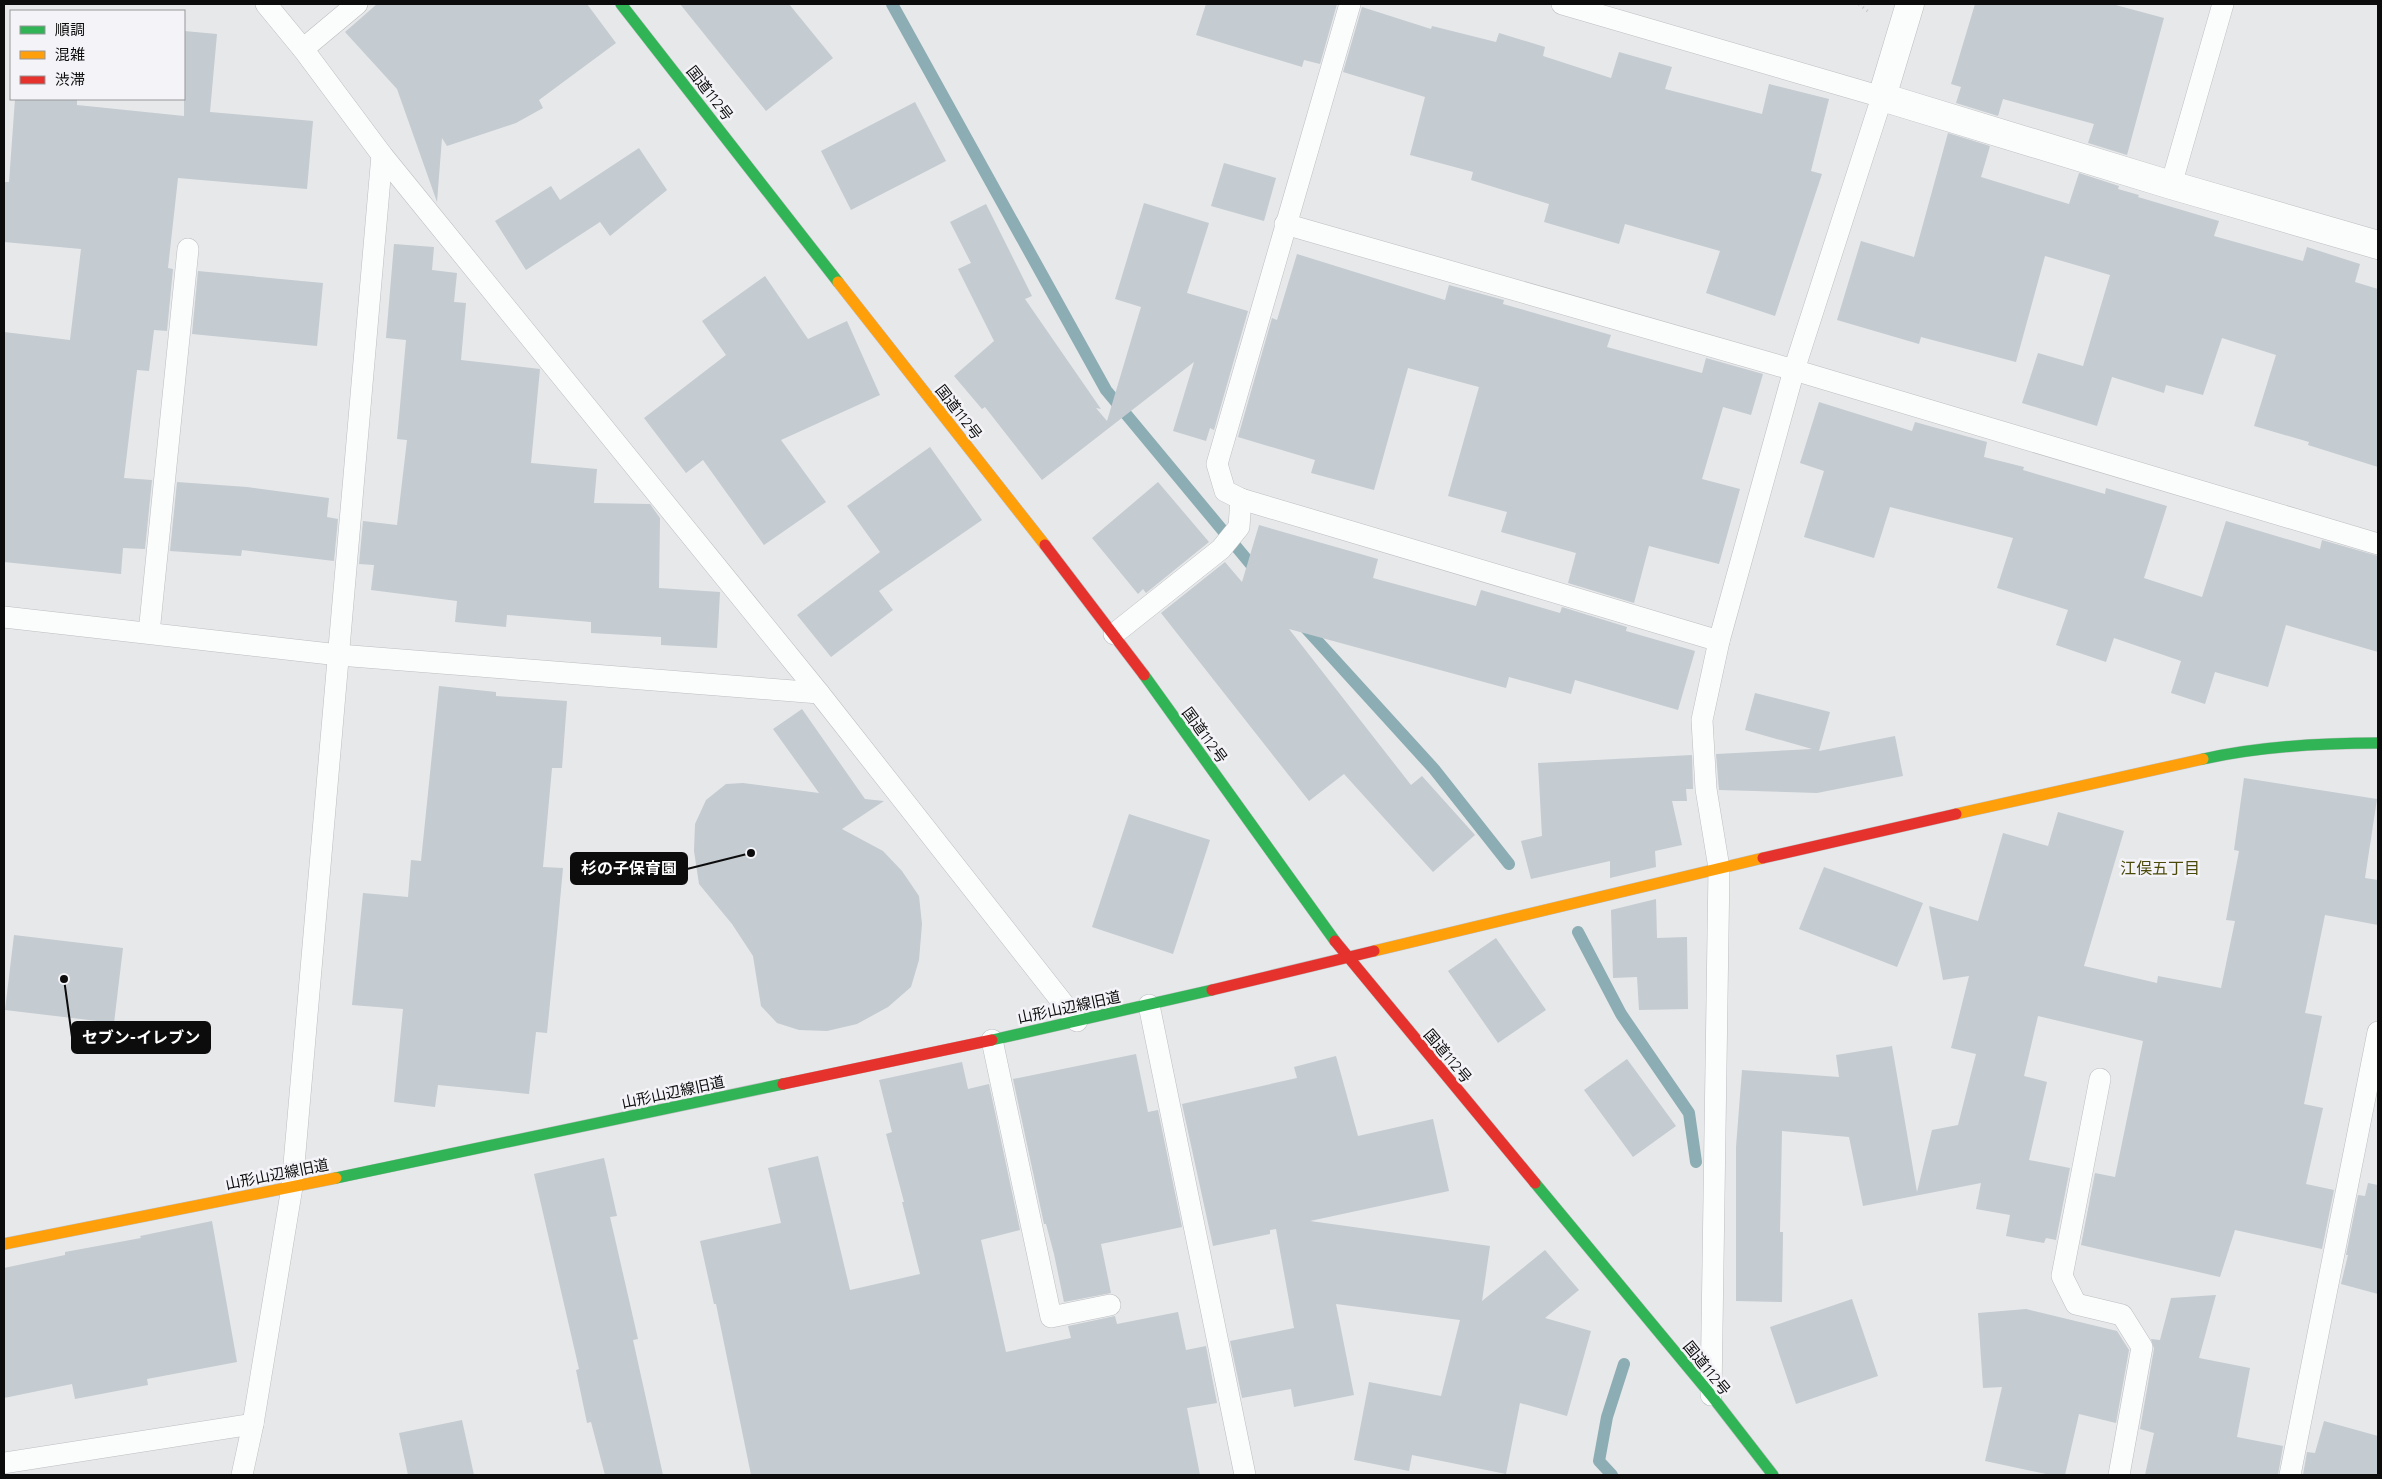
<svg xmlns="http://www.w3.org/2000/svg" width="2382" height="1479" font-family="Quicksand,'Noto Sans JP',sans-serif">
  <style>
    .lines { fill: none; stroke-linecap: round; stroke-linejoin: round }
    .stream { stroke: #8cadb3; stroke-width: 12 }
    .building { fill: #c4cbd1 }
    .lane-casing { stroke: #bdbec0; stroke-width: 22 }
    .street-casing { stroke: #bdbec0; stroke-width: 29 }
    .fast-casing { stroke: #bdbec0; stroke-width: 12 }
    .slow-casing { stroke: #bdbec0; stroke-width: 12 }
    .jam-casing { stroke: #bdbec0; stroke-width: 12 }
    .path { stroke: #c6c6c7; stroke-width: 3; stroke-dasharray: 1 4; stroke-linecap: butt }
    .lane { stroke: #fbfcfc; stroke-width: 21 }
    .street { stroke: #fbfcfc; stroke-width: 28 }
    .fast { stroke: #30b455; stroke-width: 11 }
    .slow { stroke: #ff9f0a; stroke-width: 11 }
    .jam { stroke: #e5322d; stroke-width: 11 }
    .labels { text-anchor: middle; dominant-baseline: central; stroke-width: 5; stroke-linejoin: round; paint-order: stroke }
    .street-label { font-size: 15px; fill: #0c0c0d; stroke: #f4f4f8 }
    .neighbourhood-label { font-size: 16px; fill: #4c4a0b; stroke: #f4f4f8 }
    .leader { fill: none; stroke: #0c0c0d; stroke-width: 2 }
    .callout-dot { fill: #0c0c0d; stroke: #f4f4f8; stroke-width: 2 }
    .callout { fill: #0c0c0d; stroke: #0c0c0d; stroke-width: 2 }
    .callout-label { font-size: 16px; text-anchor: middle; font-weight: bold; fill: #fff }
  </style>
  <rect width="100%" height="100%" fill="#e7e8ea"/>
  <g class="lines">
    <!-- stream -->
    <g class="stream">
      <path d="M892,4L1106,390L1258,573"/>
      <path d="M1302,624L1434,769L1509,864"/>
      <path d="M1578,932L1621,1014L1689,1113L1696,1162"/>
      <path d="M1612,1475L1599,1461L1607,1417L1624,1364"/>
    </g>
  </g>
  <!-- building -->
  <g class="building">
    <path d="M377,4H587L616,43L539,100L543,108L516,123L447,146L442,138L437,202L397,89L345,32Z"/>
    <path d="M680,4H789L833,58L766,111Z"/>
    <path d="M1206,4H1337L1320,64L1304,60L1302,67L1196,35Z"/>
    <path d="M1975,4H2112L2164,18L2127,155L2088,143L2094,124L2003,99L1998,116L1956,103L1961,87L1951,84Z"/>
    <path d="M1362,7L1431,29L1432,26L1496,42L1499,33L1545,47L1543,56L1611,78L1619,52L1672,67L1665,89L1762,114L1769,84L1829,99L1811,171L1822,174L1775,316L1706,293L1720,251L1625,224L1619,244L1544,222L1549,204L1471,180L1473,172L1410,155L1425,97L1343,72Z"/>
    <path d="M184,31L217,34L210,112L313,121L307,189L178,178L168,268L173,269L167,331L154,330L149,371L137,370L124,478L152,480L145,549L123,548L121,574L4,562V332L70,340L81,249L4,242V182H9L15,99H77V105L184,116Z"/>
    <path d="M915,102L946,161L851,210L821,151Z"/>
    <path d="M1948,133L1990,146L1981,177L2069,204L2079,173L2119,186L2118,189L2139,195L2138,197L2219,221L2214,236L2303,261L2307,247L2360,264L2355,282L2378,289V467L2308,445L2309,442L2254,426L2276,355L2222,338L2203,395L2166,385L2164,393L2112,377L2097,426L2022,403L2038,353L2083,366L2110,275L2045,256L2016,362L1921,337L1919,344L1837,320L1861,241L1914,257Z"/>
    <path d="M639,148L667,190L610,236L600,222L526,270L495,221L551,186L560,200Z"/>
    <path d="M1224,163L1276,178L1264,221L1211,206Z"/>
    <path d="M1144,203L1209,223L1187,293L1248,311L1214,430L1210,428L1206,441L1173,431L1194,362L1042,480L985,407L982,409L954,376L994,341L958,269L971,263L950,222L986,204L1032,296L1025,299L1101,409L1096,408L1107,421L1141,307L1115,299Z"/>
    <path d="M394,244L434,247L432,270L457,273L454,302L466,303L461,360L540,369L531,463L597,469L594,503L650,504L660,518L659,588L720,592L717,648L661,645V637L591,633V622L507,615L506,627L455,622L457,601L371,590L374,565L359,564L363,521L397,525L407,440L397,439L406,340L386,338Z"/>
    <path d="M1297,254L1445,300L1449,285L1504,300L1503,304L1611,335L1607,347L1702,373L1706,358L1763,374L1751,415L1723,407L1702,479L1740,489L1719,564L1649,546L1634,603L1568,583L1576,553L1501,532L1507,512L1448,496L1479,387L1408,368L1374,490L1311,473L1315,460L1238,437L1272,318L1277,320Z"/>
    <path d="M198,271L323,283L317,346L192,334Z"/>
    <path d="M765,276L808,339L847,321L880,395L781,440L826,502L764,545L703,460L686,473L644,418L726,355L702,321Z"/>
    <path d="M1819,402L1912,431L1915,422L1987,442L1984,457L2024,467L2023,470L2105,494L2106,488L2167,506L2144,578L2202,597L2226,521L2320,549L2322,540L2378,556V652L2286,625L2268,687L2215,672L2205,704L2171,693L2181,661L2114,638L2106,662L2056,645L2068,610L1997,588L2013,538L1890,507L1874,558L1804,537L1824,471L1800,463Z"/>
    <path d="M930,447L982,520L879,591L893,610L831,657L797,615L880,552L847,506Z"/>
    <path d="M177,482L247,487L329,498L327,517L338,519L334,561L242,550L241,556L170,551Z"/>
    <path d="M1158,482L1209,542L1146,593L1143,589L1138,594L1092,538Z"/>
    <path d="M1259,525L1378,559L1373,578L1476,606L1481,590L1560,613L1562,607L1627,627L1626,631L1695,651L1678,710L1575,680L1571,694L1509,677L1506,688L1289,629L1411,785L1422,776L1475,835L1433,872L1344,774L1309,801L1161,613L1225,562L1242,582Z"/>
    <path d="M439,686L496,692V696L567,701L562,768H552L543,867L563,868L557,933L547,1033L536,1032L529,1094L438,1085L435,1107L394,1102L403,1009L352,1005L363,893L408,897L411,860L421,861Z"/>
    <path d="M1755,693L1830,712L1819,751L1895,736L1903,776L1817,793L1719,790L1716,754L1812,749L1745,730Z"/>
    <path d="M802,709L865,799L884,801L842,829L883,851L902,871L919,896L922,924L919,960L911,987L888,1007L857,1024L827,1031L799,1030L777,1023L761,1006L753,956L732,924L699,884L694,851L695,824L706,800L726,784L743,783L819,793L773,729Z"/>
    <path d="M1692,755L1693,789H1686L1687,801H1672L1682,845L1655,851L1656,867L1610,878V861L1531,879L1521,841L1542,836L1538,763Z"/>
    <path d="M2244,778L2377,799L2365,878L2378,880V925L2325,915L2305,1013L2322,1016L2304,1104L2323,1108L2306,1184L2334,1190L2322,1249L2235,1230L2220,1277L2081,1245L2095,1173L2115,1177L2143,1041L2038,1016L2024,1076L2047,1082L2029,1160L2070,1168L2056,1240L2046,1238L2044,1243L2006,1236L2010,1215L1976,1209L1981,1183L1863,1206L1849,1137L1782,1131L1780,1232H1783L1782,1302L1736,1301V1147L1742,1070L1839,1077L1836,1055L1892,1046L1917,1192L1932,1130L1958,1125L1976,1054L1951,1048L1969,976L1943,980L1929,906L1978,921L2003,833L2048,846L2058,812L2124,831L2084,966L2157,983L2158,976L2221,988L2235,921L2226,920L2239,851L2234,850Z"/>
    <path d="M1129,814L1210,840L1173,954L1092,927Z"/>
    <path d="M1824,867L1923,903L1897,967L1799,929Z"/>
    <path d="M1656,899L1657,938L1687,937L1688,1009L1639,1010L1637,977L1613,978L1611,910Z"/>
    <path d="M14,935L123,948L114,1023L5,1010Z"/>
    <path d="M1496,938L1546,1010L1498,1043L1448,971Z"/>
    <path d="M1136,1054L1148,1112L1158,1110L1182,1227L1101,1244L1111,1293L1064,1302L1054,1254L1046,1224H1044L1013,1079Z"/>
    <path d="M1336,1056L1358,1136L1433,1119L1449,1191L1310,1221L1490,1246L1482,1301L1545,1250L1579,1290L1545,1318L1591,1331L1567,1416L1520,1403L1506,1474L1412,1455L1409,1471L1354,1460L1369,1382L1441,1396L1460,1320L1336,1304L1354,1395L1294,1407L1291,1389L1242,1398L1230,1341L1294,1328L1276,1229L1270,1230V1234L1213,1246L1182,1104L1297,1078L1294,1067Z"/>
    <path d="M1627,1059L1676,1126L1633,1157L1584,1090Z"/>
    <path d="M962,1062L968,1089L989,1084L1020,1230L981,1240L1006,1352L1071,1338L1068,1326L1115,1316L1117,1324L1178,1312L1186,1350L1206,1346L1217,1403L1187,1408L1200,1475H751L716,1304H714L700,1241L781,1223L768,1168L818,1156L850,1290L920,1274L902,1202H904L886,1134L892,1132L879,1080Z"/>
    <path d="M604,1158L617,1216L610,1217L638,1339L633,1340L663,1475H605L591,1422L587,1423L576,1370L579,1369L534,1174Z"/>
    <path d="M2368,1183L2378,1185V1294L2341,1284L2348,1255H2346L2358,1195L2365,1196Z"/>
    <path d="M212,1221L237,1362L147,1379L148,1385L75,1399L72,1384L4,1398V1268L65,1255V1252L141,1238L140,1236Z"/>
    <path d="M2216,1295L2199,1358L2250,1368L2237,1437L2283,1446L2278,1475H2145L2154,1433L2140,1429L2154,1349L2151,1339L2160,1340L2171,1298Z"/>
    <path d="M1852,1299L1878,1376L1796,1404L1770,1327Z"/>
    <path d="M2026,1309L2117,1331L2129,1350L2116,1423L2079,1414L2065,1475H2051L1985,1461L2002,1387L1983,1388L1978,1313Z"/>
    <path d="M462,1420L474,1475H408L399,1433Z"/>
    <path d="M2324,1421L2378,1436V1475H2303L2307,1452L2315,1453Z"/>
  </g>
  <g class="lines">
    <!-- lane casing -->
    <g class="lane-casing">
      <g id="lane">
        <path d="M266,4L303,49L382,155L819,693L1077,1021"/>
        <path d="M1350,4L1217,464L1225,491L1241,499L1719,641"/>
        <path d="M1562,4L1882,97L1794,370L1719,641L1702,720L1706,789L1719,868L1711,1395"/>
        <path d="M303,49L357,4"/>
        <path d="M2171,185L2223,4"/>
        <path d="M1285,224L1794,370L2378,544"/>
        <path d="M4,617L339,655L819,693"/>
        <path d="M149,633L188,249"/>
        <path d="M1114,634L1221,549L1239,527L1241,499"/>
        <path d="M1149,1005L1245,1475"/>
        <path d="M992,1040L1051,1317L1110,1305"/>
        <path d="M2100,1079L2062,1276L2076,1304L2122,1315L2142,1347L2119,1475"/>
        <path d="M4,1463L253,1424"/>
        <path d="M242,1475L253,1424L292,1187L382,155"/>
        <path d="M2290,1475L2378,1032"/>
      </g>
    </g>
    <!-- street casing -->
    <g class="street-casing">
      <path id="street" d="M1910,4L1882,97L2171,185L2378,245"/>
    </g>
    <!-- fast casing -->
    <g class="fast-casing">
      <g id="fast">
        <path d="M621,4L838,282"/>
        <path d="M1144,675L1335,941"/>
        <path d="M2203,759C2261,746 2319,743 2378,743"/>
        <path d="M992,1040L1212,990"/>
        <path d="M336,1178L783,1084"/>
        <path d="M1535,1183L1711,1395L1773,1475"/>
      </g>
    </g>
    <!-- slow casing -->
    <g class="slow-casing">
      <g id="slow">
        <path d="M838,282L1045,545"/>
        <path d="M1956,814L2203,759"/>
        <path d="M1374,951L1763,858"/>
        <path d="M4,1244L336,1178"/>
      </g>
    </g>
    <!-- jam casing -->
    <g class="jam-casing">
      <g id="jam">
        <path d="M1045,545L1144,675"/>
        <path d="M1763,858L1956,814"/>
        <path d="M1335,941L1535,1183"/>
        <path d="M1212,990L1374,951"/>
        <path d="M783,1084L992,1040"/>
      </g>
    </g>
    <!-- path -->
    <path class="path" d="M1859,4L1870,13"/>
    <!-- lane -->
    <use href="#lane" class="lane"/>
    <!-- street -->
    <use href="#street" class="street"/>
    <!-- fast -->
    <use href="#fast" class="fast"/>
    <!-- slow -->
    <use href="#slow" class="slow"/>
    <!-- jam -->
    <use href="#jam" class="jam"/>
  </g>
  <g class="labels">
    <!-- street labels -->
    <g class="street-label">
      <text transform="translate(710 93) rotate(52)">国道112号</text>
      <text transform="translate(959 412) rotate(52)">国道112号</text>
      <text transform="translate(1205 735) rotate(54)">国道112号</text>
      <text transform="translate(1069 1007) rotate(-12)">山形山辺線旧道</text>
      <text transform="translate(1448 1056) rotate(50)">国道112号</text>
      <text transform="translate(673 1092) rotate(-12)">山形山辺線旧道</text>
      <text transform="translate(277 1174) rotate(-11)">山形山辺線旧道</text>
      <text transform="translate(1707 1368) rotate(51)">国道112号</text>
    </g>
    <!-- neighbourhood labels -->
    <g class="neighbourhood-label">
      <text x="2160" y="868">江俣五丁目</text>
    </g>
  </g>
  <!-- callouts -->
  <path class="leader" d="M751 853L687 869M64 979L72 1037"/>
  <g class="callout-dot">
    <circle cx="751" cy="853" r="5"/>
    <circle cx="64" cy="979" r="5"/>
  </g>
  <g class="callout">
    <rect x="571" y="853" width="116" height="31" rx="5"/>
    <rect x="72" y="1022" width="138" height="31" rx="5"/>
  </g>
  <g class="callout-label">
    <text x="629" y="874">杉の子保育園</text>
    <text x="141" y="1043">セブン-イレブン</text>
  </g>
  <!-- border -->
  <rect width="2382" height="1479" fill="none" stroke="#0c0c0d" stroke-width="10"/>
  <!-- legend -->
  <rect x="10" y="10" width="175" height="90" fill="#f4f4f8" stroke="#97979a"/>
  <rect x="20" y="26" width="25" height="8" fill="#30b455" stroke="#97979a"/>
  <text x="55" y="35" font-size="15" fill="#0c0c0d">順調</text>
  <rect x="20" y="51" width="25" height="8" fill="#ff9f0a" stroke="#97979a"/>
  <text x="55" y="60" font-size="15" fill="#0c0c0d">混雑</text>
  <rect x="20" y="76" width="25" height="8" fill="#e5322d" stroke="#97979a"/>
  <text x="55" y="85" font-size="15" fill="#0c0c0d">渋滞</text>
</svg>
